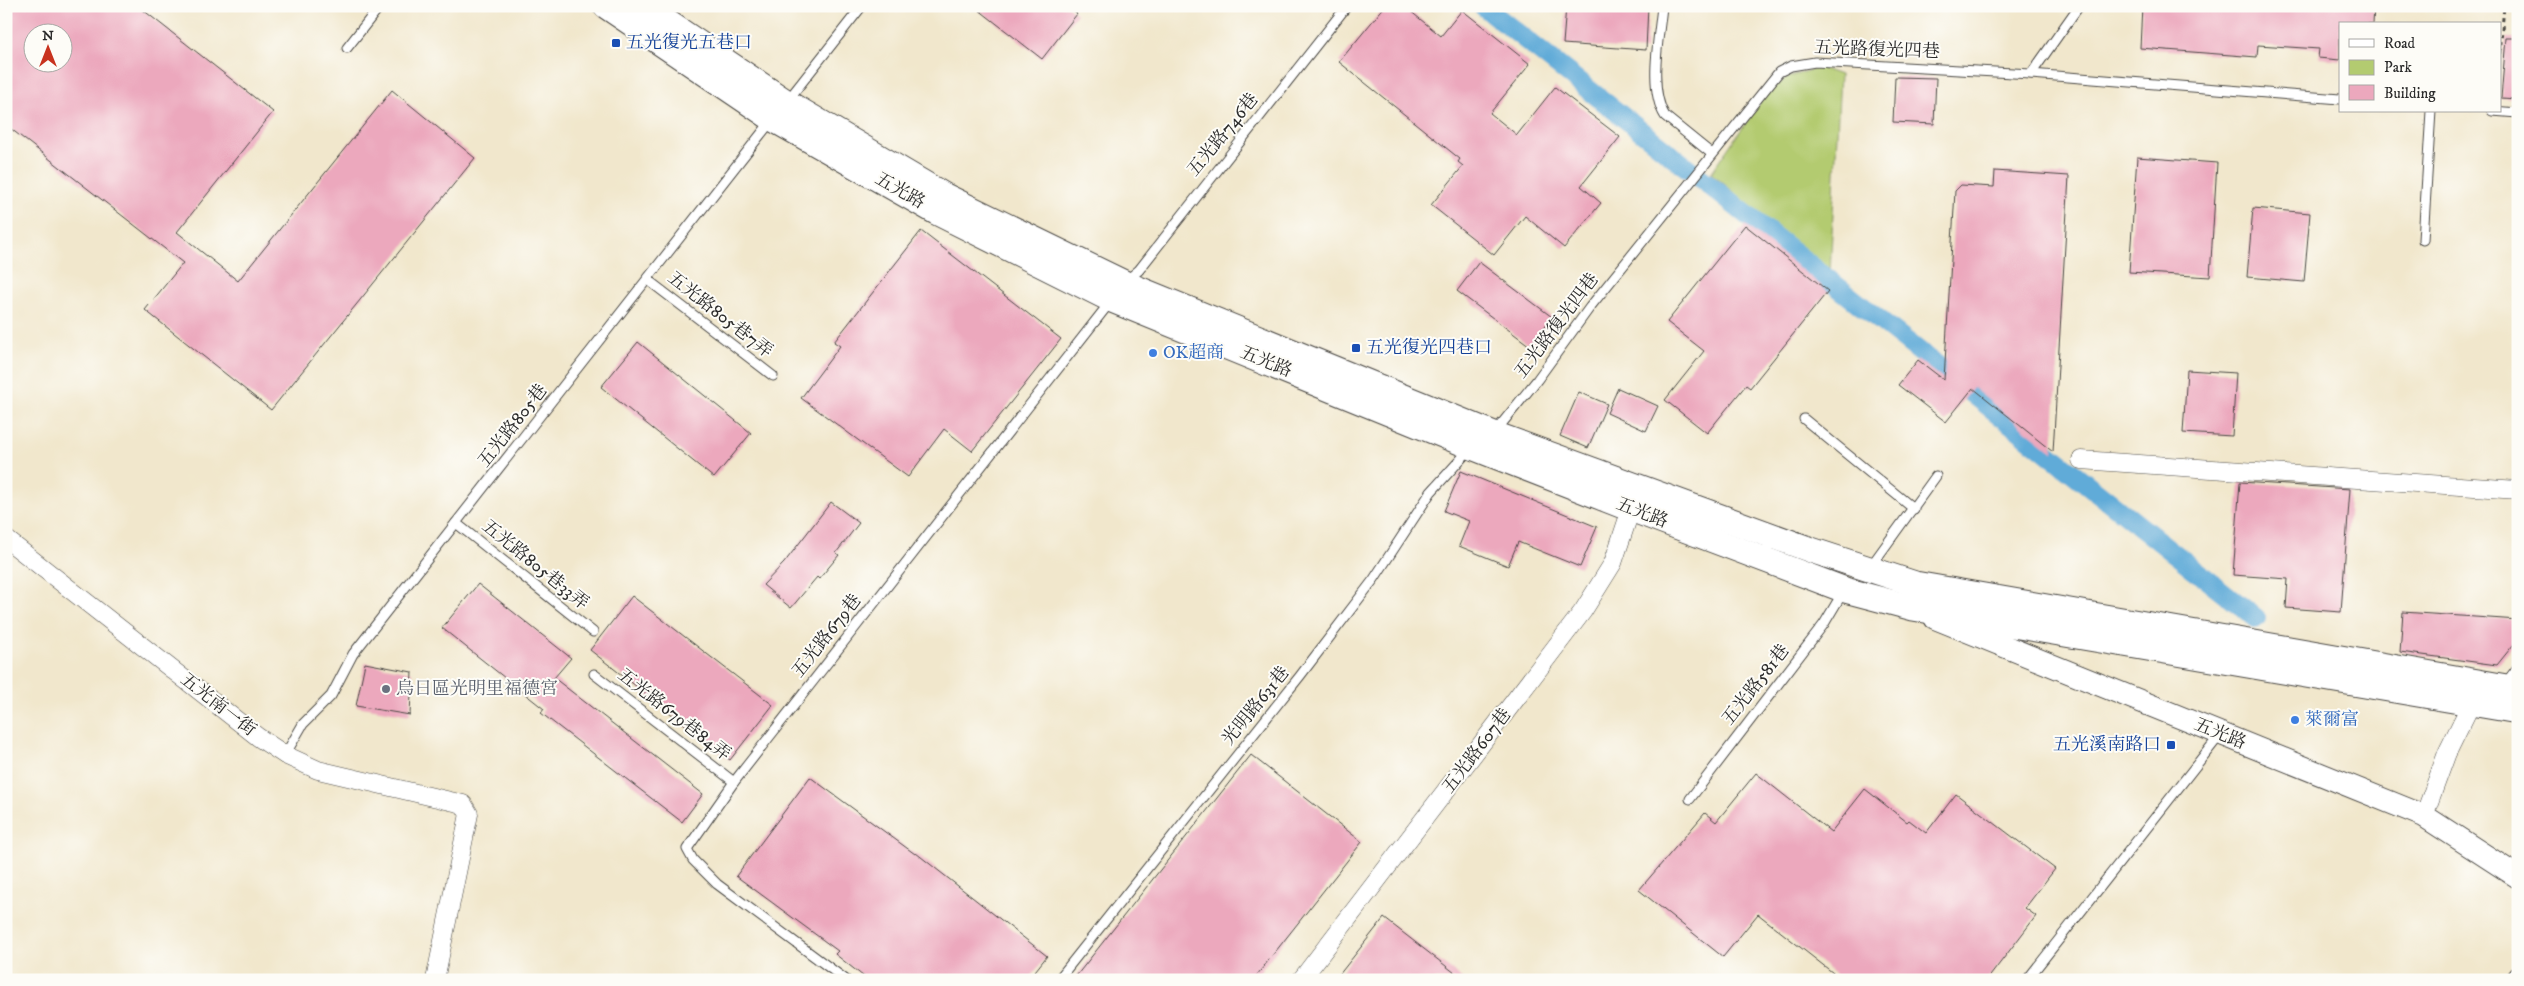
<svg xmlns="http://www.w3.org/2000/svg" width="2524" height="986" font-family="'IM FELL DW Pica','Noto Serif TC',serif">
  <style>
    .green { fill: #b3cb70; stroke: #6f7b4e }
    .lines { fill: none; stroke-linecap: round; stroke-linejoin: round }
    .canal { stroke: #60abd8; stroke-width: 20 }
    .building { fill: #eca8bd; fill-rule: evenodd }
    .service-casing { stroke: #494743; stroke-width: 11 }
    .minor-casing { stroke: #494743; stroke-width: 19 }
    .tertiary-casing { stroke: #494743; stroke-width: 24 }
    .secondary-casing { stroke: #494743; stroke-width: 27 }
    .path { stroke: #494743; stroke-width: 3; stroke-dasharray: 4 4; stroke-linecap: butt }
    .service { stroke: #fff; stroke-width: 9 }
    .minor { stroke: #fff; stroke-width: 18 }
    .tertiary { stroke: #fff; stroke-width: 22 }
    .secondary { stroke: #fff; stroke-width: 25 }
    .transit-dot { fill: #1a4fb4; stroke: #fdfcf7; stroke-width: 2 }
    .shop-dot { fill: #3f7fe0; stroke: #fdfcf7; stroke-width: 2 }
    .worship-dot { fill: #6b7280; stroke: #fdfcf7; stroke-width: 2 }
    .labels { text-anchor: middle; dominant-baseline: central; stroke-width: 4; stroke-linejoin: round; paint-order: stroke }
    .transit-label { font-size: 18px; fill: #164399; stroke: #fdfcf7; text-anchor: start }
    .street-label { font-size: 18px; fill: #2b2b2b; stroke: #fdfcf7 }
    .shop-label { font-size: 18px; fill: #366cbe; stroke: #fdfcf7; text-anchor: start }
    .worship-label { font-size: 18px; fill: #5b616d; stroke: #fdfcf7; text-anchor: start }
  </style>
  <rect width="100%" height="100%" fill="#fdfcf7"/>
  <filter id="ink" filterUnits="userSpaceOnUse"><feTurbulence type="fractalNoise" baseFrequency=".02" numOctaves="2"/><feDisplacementMap in="SourceGraphic" scale="10" xChannelSelector="R" yChannelSelector="G"/><feConvolveMatrix kernelMatrix="1 2 1 2 8 2 1 2 1" color-interpolation-filters="sRGB"/></filter>
  <filter id="wash" filterUnits="userSpaceOnUse"><feTurbulence type="fractalNoise" baseFrequency=".0096" numOctaves="4" result="noise"/><feDisplacementMap in="SourceGraphic" scale="20" xChannelSelector="R" yChannelSelector="G"/><feGaussianBlur stdDeviation="1.12" result="paint"/><feColorMatrix in="noise" values="0 0 0 0 0 0 0 0 0 0 0 0 0 0 0 0 0 1.4 0 .05"/><feComposite in="paint" operator="in"/></filter>
  <g filter="url(#wash)">
    <rect width="100%" height="100%" fill="#f1e7cc"/>
    <!-- green -->
    <path class="green" d="M1818,67L1840,75L1830,273L1711,173L1767,92L1787,78Z"/>
    <g class="lines">
      <!-- canal -->
      <path class="canal" d="M1483,6L2256,618"/>
    </g>
    <g id="blocks">
      <!-- building -->
      <g class="building">
        <path d="M6,6H138L273,112L177,232L238,281L392,90L475,158L271,410L145,310L183,263L6,125ZM32,32H62V62H32Z"/>
        <path d="M974,6H1067L1077,14L1042,59Z"/>
        <path d="M1385,6H1404L1441,36L1462,10L1530,64L1490,113L1517,135L1555,87L1620,137L1581,186L1601,203L1564,248L1525,216L1494,255L1431,205L1463,166L1458,162L1460,159L1339,62Z"/>
        <path d="M1566,6H1648L1646,50L1563,44Z"/>
        <path d="M2142,6H2374L2373,24H2340V60L2318,58L2319,49L2258,45L2257,57L2140,48Z"/>
        <path d="M2506,38H2518V99L2501,98Z"/>
        <path d="M1895,77L1936,78L1934,124L1893,122Z"/>
        <path d="M2137,157L2217,163L2210,277L2129,272Z"/>
        <path d="M1995,171L2069,176L2053,452L1973,388L1946,422L1898,385L1918,360L1944,380L1955,191L1961,185L1994,187Z"/>
        <path d="M2253,208L2310,213L2304,282L2247,277Z"/>
        <path d="M1745,225L1828,291L1750,388L1746,385L1707,433L1665,400L1704,351L1667,322Z"/>
        <path d="M921,231L1061,339L972,451L944,429L908,477L801,398L840,346L834,342Z"/>
        <path d="M1479,262L1552,317L1530,346L1457,291Z"/>
        <path d="M638,342L751,433L714,478L601,387Z"/>
        <path d="M2187,370L2236,373L2232,436L2183,433Z"/>
        <path d="M1618,388L1658,406L1646,431L1607,413Z"/>
        <path d="M1579,392L1607,404L1588,448L1560,436Z"/>
        <path d="M1461,471L1597,527L1580,567L1518,542L1508,566L1459,546L1469,521L1444,511Z"/>
        <path d="M2240,482L2350,489L2341,612L2286,608L2288,579L2233,575Z"/>
        <path d="M831,502L859,523L836,553L839,555L819,579L817,577L791,608L763,585L784,563Z"/>
        <path d="M478,584L571,658L554,678L703,794L682,822L541,713L544,709L442,628Z"/>
        <path d="M632,596L773,705L730,760L590,650Z"/>
        <path d="M2403,612L2518,620V639L2497,665L2400,652Z"/>
        <path d="M365,663L412,672L410,715L356,706Z"/>
        <path d="M1251,755L1362,842L1253,980H1073Z"/>
        <path d="M1756,773L1831,832L1865,789L1907,822L1909,820L1926,833L1956,794L2055,869L2025,908L2036,916L1987,980H1842L1758,914L1723,957L1639,890L1705,813L1716,822Z"/>
        <path d="M810,777L915,854L916,853L1047,956L1028,980H868L835,954L838,951L736,876Z"/>
        <path d="M1384,918L1464,980H1335Z"/>
      </g>
    </g>
  </g>
  <g filter="url(#ink)">
    <use href="#blocks" fill-opacity="0" stroke="#494743" stroke-width="1"/>
    <g class="lines">
      <!-- service casing -->
      <g class="service-casing">
        <g id="service">
          <path d="M1662,6C1659,39 1648,88 1665,116L1712,154"/>
          <path d="M347,48L380,6"/>
          <path d="M2031,74L2079,6"/>
          <path d="M788,100L862,6"/>
          <path d="M2492,111L2518,113"/>
          <path d="M2423,240L2431,111"/>
          <path d="M648,280L773,376"/>
          <path d="M1126,281L1139,270L1347,6"/>
          <path d="M1804,419L1914,509"/>
          <path d="M1495,432L1537,380L1590,307L1779,72L1791,66L1815,62L2031,74L2340,99"/>
          <path d="M456,523L593,632"/>
          <path d="M1871,566L1936,476"/>
          <path d="M594,674L734,782"/>
          <path d="M2505,684L2518,667"/>
          <path d="M285,755L303,724L331,696L353,654L772,120"/>
          <path d="M1690,799L1824,624L1843,592"/>
          <path d="M846,980L717,884L693,860L687,849L734,782L1111,301"/>
          <path d="M1058,980L1300,676L1374,579L1431,492L1470,449"/>
          <path d="M2027,980L2220,735"/>
          <path d="M2509,980L2518,969"/>
        </g>
      </g>
      <!-- minor casing -->
      <g class="minor-casing">
        <g id="minor">
          <path d="M2081,460L2518,490"/>
          <path d="M6,539L258,737L285,755L318,770L463,804L469,814L435,980"/>
          <path d="M2424,816L2447,753L2472,702L2479,698"/>
          <path d="M1301,980L1583,611L1613,563L1631,509"/>
        </g>
      </g>
      <!-- tertiary casing -->
      <g class="tertiary-casing">
        <path id="tertiary" d="M1935,618L2424,816L2518,877"/>
      </g>
      <!-- secondary casing -->
      <g class="secondary-casing">
        <g id="secondary">
          <path d="M606,6L773,119L936,212L1112,300L1472,447L1631,509L1845,590L1913,608L2518,711"/>
          <path d="M643,6L786,102L945,196L1124,283L1494,434L1811,550L1915,584L2518,689"/>
        </g>
      </g>
      <!-- path -->
      <path class="path" d="M2500,53L2504,6"/>
      <!-- service -->
      <use href="#service" class="service"/>
      <!-- minor -->
      <use href="#minor" class="minor"/>
      <!-- tertiary -->
      <use href="#tertiary" class="tertiary"/>
      <!-- secondary -->
      <use href="#secondary" class="secondary"/>
    </g>
  </g>
  <!-- markers -->
  <g class="transit-dot">
    <rect x="611" y="38" width="10" height="10" rx="2.5"/>
    <rect x="1351" y="343" width="10" height="10" rx="2.5"/>
    <rect x="2166" y="740" width="10" height="10" rx="2.5"/>
  </g>
  <g class="shop-dot">
    <circle cx="1153" cy="353" r="5"/>
    <circle cx="2295" cy="720" r="5"/>
  </g>
  <circle class="worship-dot" cx="386" cy="689" r="5"/>
  <g class="labels">
    <!-- transit labels -->
    <g class="transit-label">
      <text x="626" y="43">五光復光五巷口</text>
      <text x="1366" y="348">五光復光四巷口</text>
      <text x="2161" y="745" text-anchor="end">五光溪南路口</text>
    </g>
    <!-- street labels -->
    <g class="street-label">
      <text transform="translate(1877 50) rotate(2)">五光路復光四巷</text>
      <text transform="translate(1223 135) rotate(-51)">五光路746巷</text>
      <text transform="translate(900 191) rotate(30)">五光路</text>
      <text transform="translate(720 315) rotate(38)">五光路805巷7弄</text>
      <text transform="translate(1557 326) rotate(-53)">五光路復光四巷</text>
      <text transform="translate(1266 362) rotate(22)">五光路</text>
      <text transform="translate(513 426) rotate(-52)">五光路805巷</text>
      <text transform="translate(1642 513) rotate(21)">五光路</text>
      <text transform="translate(535 565) rotate(39)">五光路805巷33弄</text>
      <text transform="translate(827 636) rotate(-52)">五光路679巷</text>
      <text transform="translate(1756 685) rotate(-52)">五光路581巷</text>
      <text transform="translate(218 705) rotate(38)">五光南一街</text>
      <text transform="translate(1256 706) rotate(-51)">光明路631巷</text>
      <text transform="translate(674 715) rotate(38)">五光路679巷84弄</text>
      <text transform="translate(2220 734) rotate(22)">五光路</text>
      <text transform="translate(1477 751) rotate(-53)">五光路607巷</text>
    </g>
    <!-- shop labels -->
    <g class="shop-label">
      <text x="1163" y="353">OK超商</text>
      <text x="2305" y="720">萊爾富</text>
    </g>
    <!-- worship labels -->
    <g class="worship-label">
      <text x="396" y="689">烏日區光明里福德宮</text>
    </g>
  </g>
  <!-- margin -->
  <rect width="2524" height="986" fill="none" stroke="#fdfcf7" stroke-width="25"/>
  <!-- legend -->
  <rect x="2339" y="22" width="162" height="90" fill="#fdfcf7" stroke="#a9a8a5"/>
  <rect x="2349" y="39" width="25" height="8" fill="#ffffff" stroke="#a9a8a5"/>
  <text x="2384" y="48" font-size="15" fill="#2b2b2b">Road</text>
  <rect x="2349" y="60" width="25" height="15" fill="#b3cb70" stroke="#a9a8a5"/>
  <text x="2384" y="72" font-size="15" fill="#2b2b2b">Park</text>
  <rect x="2349" y="85" width="25" height="15" fill="#eca8bd" stroke="#a9a8a5"/>
  <text x="2384" y="98" font-size="15" fill="#2b2b2b">Building</text>
  <!-- north arrow -->
  <g transform="translate(48 48)"><circle r="24" fill="#fdfcf7" stroke="#a9a8a5"/>
  <path d="M0-4L9 19L0 12L-9 19Z" fill="#c8321e"/>
  <text y="-8" font-size="14" font-weight="bold" text-anchor="middle" fill="#2b2b2b">N</text>
  </g>
</svg>
